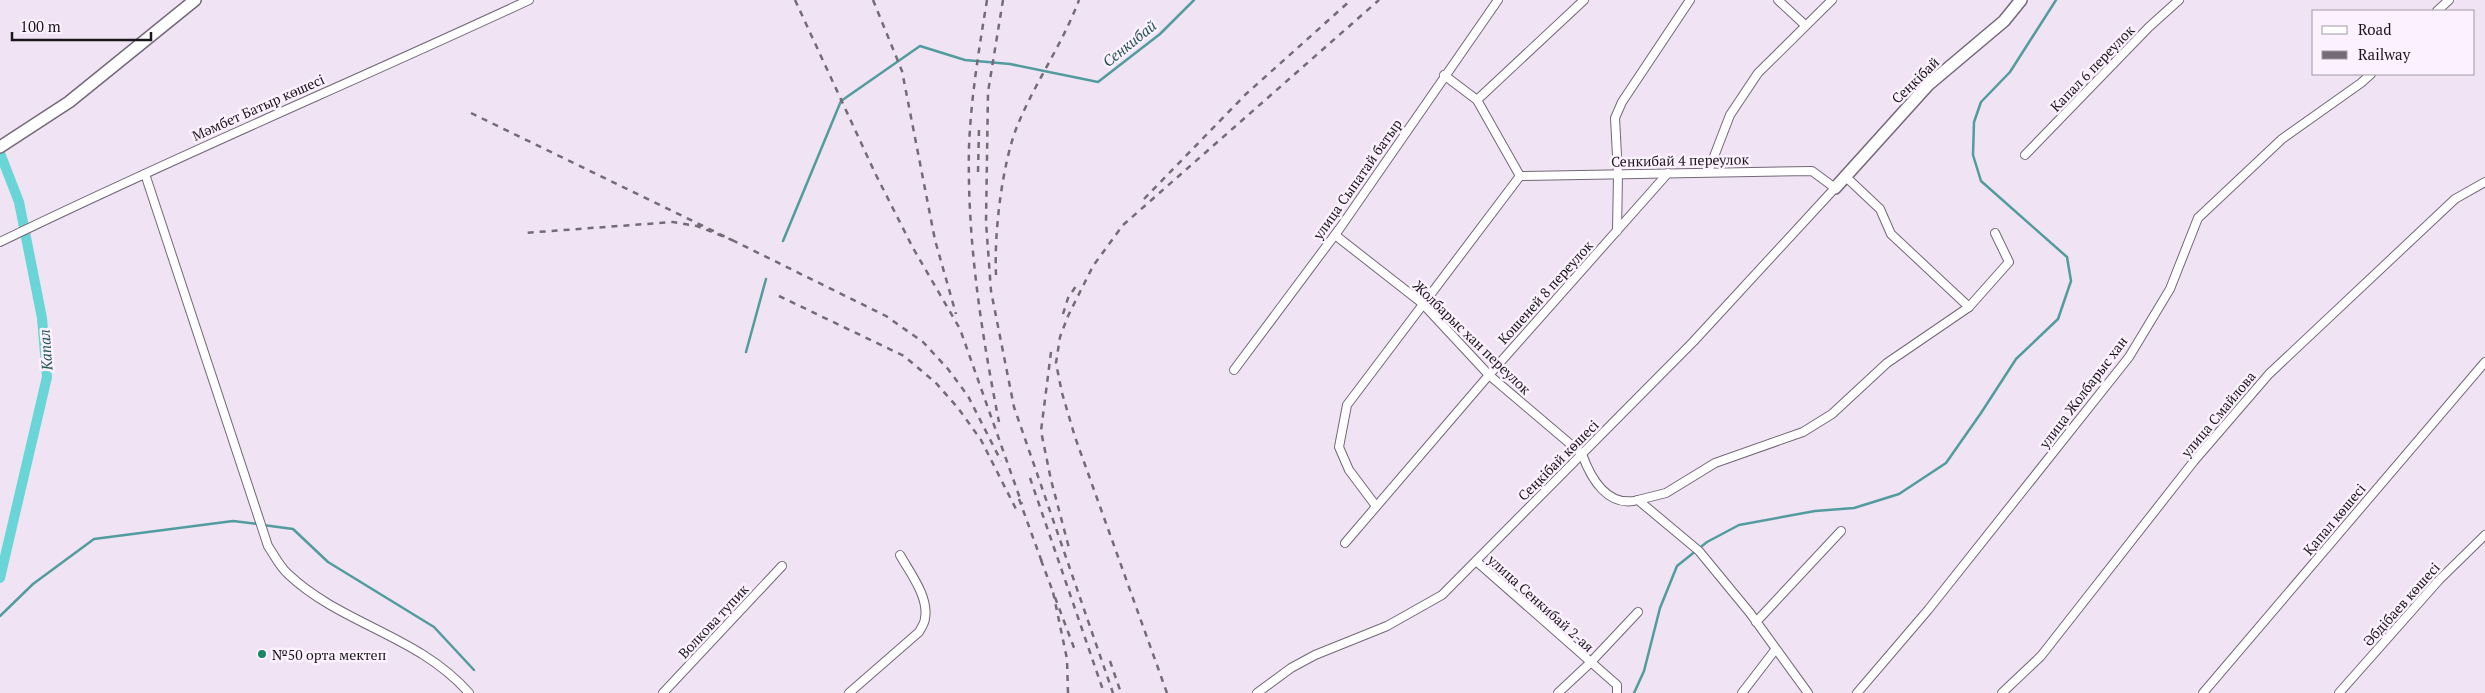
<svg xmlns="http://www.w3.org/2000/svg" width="2485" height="693" font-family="'PT Serif',serif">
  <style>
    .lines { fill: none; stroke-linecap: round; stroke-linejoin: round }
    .stream { stroke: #529c9e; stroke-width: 2.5 }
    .canal { stroke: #69d5d6; stroke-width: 10 }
    .street-casing { stroke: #736877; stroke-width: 10 }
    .secondary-casing { stroke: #736877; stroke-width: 14 }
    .street { stroke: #fff; stroke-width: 8 }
    .secondary { stroke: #fff; stroke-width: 11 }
    .rail { stroke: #736b76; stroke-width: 2.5; stroke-dasharray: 6 6; stroke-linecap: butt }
    .poi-dot { fill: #1c8561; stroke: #fbf1ff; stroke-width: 2 }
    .labels { text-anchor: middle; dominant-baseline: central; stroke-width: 5; stroke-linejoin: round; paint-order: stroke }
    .street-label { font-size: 14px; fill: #1b161c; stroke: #fbf1ff }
    .poi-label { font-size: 14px; fill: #1b161c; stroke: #fbf1ff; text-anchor: start }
    .water-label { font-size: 15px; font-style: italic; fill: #245454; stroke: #fbf1ff }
  </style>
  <rect width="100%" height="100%" fill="#efe3f4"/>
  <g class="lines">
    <!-- stream -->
    <g class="stream">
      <path d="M783,241L841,101L920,46L965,60L1010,64L1098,82L1160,34L1194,0"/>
      <path d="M746,352L766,279"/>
      <path d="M263,525L293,529L328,562L434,627L474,670"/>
      <path d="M0,616L33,584L94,539L233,521L258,524"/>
      <path d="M1634,693L1644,671L1660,608L1677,566L1707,542L1739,525L1815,511L1854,508L1899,494L1946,463L1981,413L2016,359L2058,319L2071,281L2067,257L1981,181L1973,155L1974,122L1981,102L2010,72L2056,0"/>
    </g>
    <!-- canal -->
    <path class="canal" d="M0,153L19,202L42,318L47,377L0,578"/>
    <!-- street casing -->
    <g class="street-casing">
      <g id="street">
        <path d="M1778,0L1805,25"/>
        <path d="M2437,11L2449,0"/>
        <path d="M1477,100L1584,0"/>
        <path d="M2025,155L2149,27L2179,0"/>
        <path d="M1708,172L1730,115L1758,73L1832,0"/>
        <path d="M145,174L268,546C274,555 280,567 288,574C342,625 418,635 469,693"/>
        <path d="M1845,176L1880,209L1891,234L1969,307"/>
        <path d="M1617,231L1618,174L1615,118L1622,102L1690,0"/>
        <path d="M1335,235L1422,303L1489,375L1582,454C1591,479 1608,508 1638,500L1699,551L1750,613L1808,693"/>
        <path d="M0,242C174,157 353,82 529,0"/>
        <path d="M1234,370L1340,228L1498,0"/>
        <path d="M1638,500L1666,493L1715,463L1803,432L1832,414L1887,363L1969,307L2009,262L1995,233"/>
        <path d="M1376,506L1349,470L1339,447L1347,405L1520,176L1477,100L1444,75"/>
        <path d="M1345,543L1489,375L1668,173"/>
        <path d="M1476,561L1617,685V693"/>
        <path d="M1756,622L1841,531"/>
        <path d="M663,693L782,566"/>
        <path d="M849,693L919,632C921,628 925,623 925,618C929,597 910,573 900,555"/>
        <path d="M1257,693L1291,668L1315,655L1387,626L1442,595L1693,342L1835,188L1812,171L1520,176"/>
        <path d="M1558,693L1590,663L1638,612"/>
        <path d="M1742,693L1775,650"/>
        <path d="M1857,693L1928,610L2129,357L2170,289L2198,218L2282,139L2361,83L2371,74"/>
        <path d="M2002,693L2041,656L2194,461L2269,374L2455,199L2485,182"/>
        <path d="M2203,693L2485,362"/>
        <path d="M2339,693L2439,580L2485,535"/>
      </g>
    </g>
    <!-- secondary casing -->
    <g class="secondary-casing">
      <g id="secondary">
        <path d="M0,147L69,102L195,0"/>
        <path d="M1835,188L1928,85L2004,21L2021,0"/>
      </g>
    </g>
    <!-- street -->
    <use href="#street" class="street"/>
    <!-- secondary -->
    <use href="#secondary" class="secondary"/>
    <!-- rail -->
    <g class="rail">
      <path d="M795,0L875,173L913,248L960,329L1022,504"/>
      <path d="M873,0L902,71L935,240L956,314"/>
      <path d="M987,0C979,49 971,97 969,147C967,240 981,331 999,422"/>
      <path d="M1003,0L988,92L986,222L991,291L1014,407L1113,693"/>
      <path d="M471,113L732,240L697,226L673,222L524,233"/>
      <path d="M978,172L979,129"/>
      <path d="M1144,199L1246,94L1351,0"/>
      <path d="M732,240L886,316L923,342L948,369L968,396L1001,461"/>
      <path d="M996,275C994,233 1002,163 1018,124C1036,81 1063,43 1079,0"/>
      <path d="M779,296L904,356L936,383L958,408L981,440L1018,513"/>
      <path d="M1063,314L1068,298L1078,283"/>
      <path d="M1051,352L1041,431L1051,480L1069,548"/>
      <path d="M1030,478L1104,693"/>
      <path d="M1019,499L1043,565"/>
      <path d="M1041,560L1053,592"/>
      <path d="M1110,661L1121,693"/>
      <path d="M1068,693L1067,659L1053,592L1076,653"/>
      <path d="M1167,693L1075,437L1062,393L1056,363L1060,337L1068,316L1093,266L1123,225L1379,0"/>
    </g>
  </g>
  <!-- markers -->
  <circle class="poi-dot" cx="262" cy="654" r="5"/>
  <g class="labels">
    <!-- street labels -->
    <g class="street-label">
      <text transform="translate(2092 68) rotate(-46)">Капал 6 переулок</text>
      <text transform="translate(1915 80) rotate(-44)">Сеңкібай</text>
      <text transform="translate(258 107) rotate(-24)">Мәмбет Батыр көшесі</text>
      <text transform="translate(1680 160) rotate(-1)">Сенкибай 4 переулок</text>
      <text transform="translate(1357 179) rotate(-55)">улица Сыпатай батыр</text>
      <text transform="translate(1545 292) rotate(-48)">Кошеней 8 переулок</text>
      <text transform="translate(1472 337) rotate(44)">Жолбарыс хан переулок</text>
      <text transform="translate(2083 392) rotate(-53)">улица Жолбарыс хан</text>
      <text transform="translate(2218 414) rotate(-50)">улица Смайлова</text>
      <text transform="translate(1558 460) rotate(-45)">Сеңкібай көшесі</text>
      <text transform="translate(2334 519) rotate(-50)">Қапал көшесі</text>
      <text transform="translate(1541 603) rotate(42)">улица Сенкибай 2-ая</text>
      <text transform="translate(2401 604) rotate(-48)">Әбдібаев көшесі</text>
      <text transform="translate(713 621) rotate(-47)">Волкова тупик</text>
    </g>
    <!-- poi labels -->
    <g class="poi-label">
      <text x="272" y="654">№50 орта мектеп</text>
    </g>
    <!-- water labels -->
    <g class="water-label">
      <text transform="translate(1129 43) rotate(-39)">Сенкибай</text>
      <text transform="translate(45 350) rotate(-94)">Капал</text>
    </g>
  </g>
  <!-- legend -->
  <rect x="2312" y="10" width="162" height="65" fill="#fbf1ff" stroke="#a199a4"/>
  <rect x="2322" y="26" width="25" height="8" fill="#ffffff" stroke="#a199a4"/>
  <text x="2358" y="35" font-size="15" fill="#1b161c">Road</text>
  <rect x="2322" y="51" width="25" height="8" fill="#736b76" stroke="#a199a4"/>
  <text x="2358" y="60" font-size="15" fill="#1b161c">Railway</text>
  <!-- scale -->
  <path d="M12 32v8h139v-8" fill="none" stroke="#1b161c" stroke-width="2.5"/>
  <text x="20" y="32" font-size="15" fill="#1b161c" stroke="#fbf1ff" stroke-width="4" paint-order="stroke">100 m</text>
</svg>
